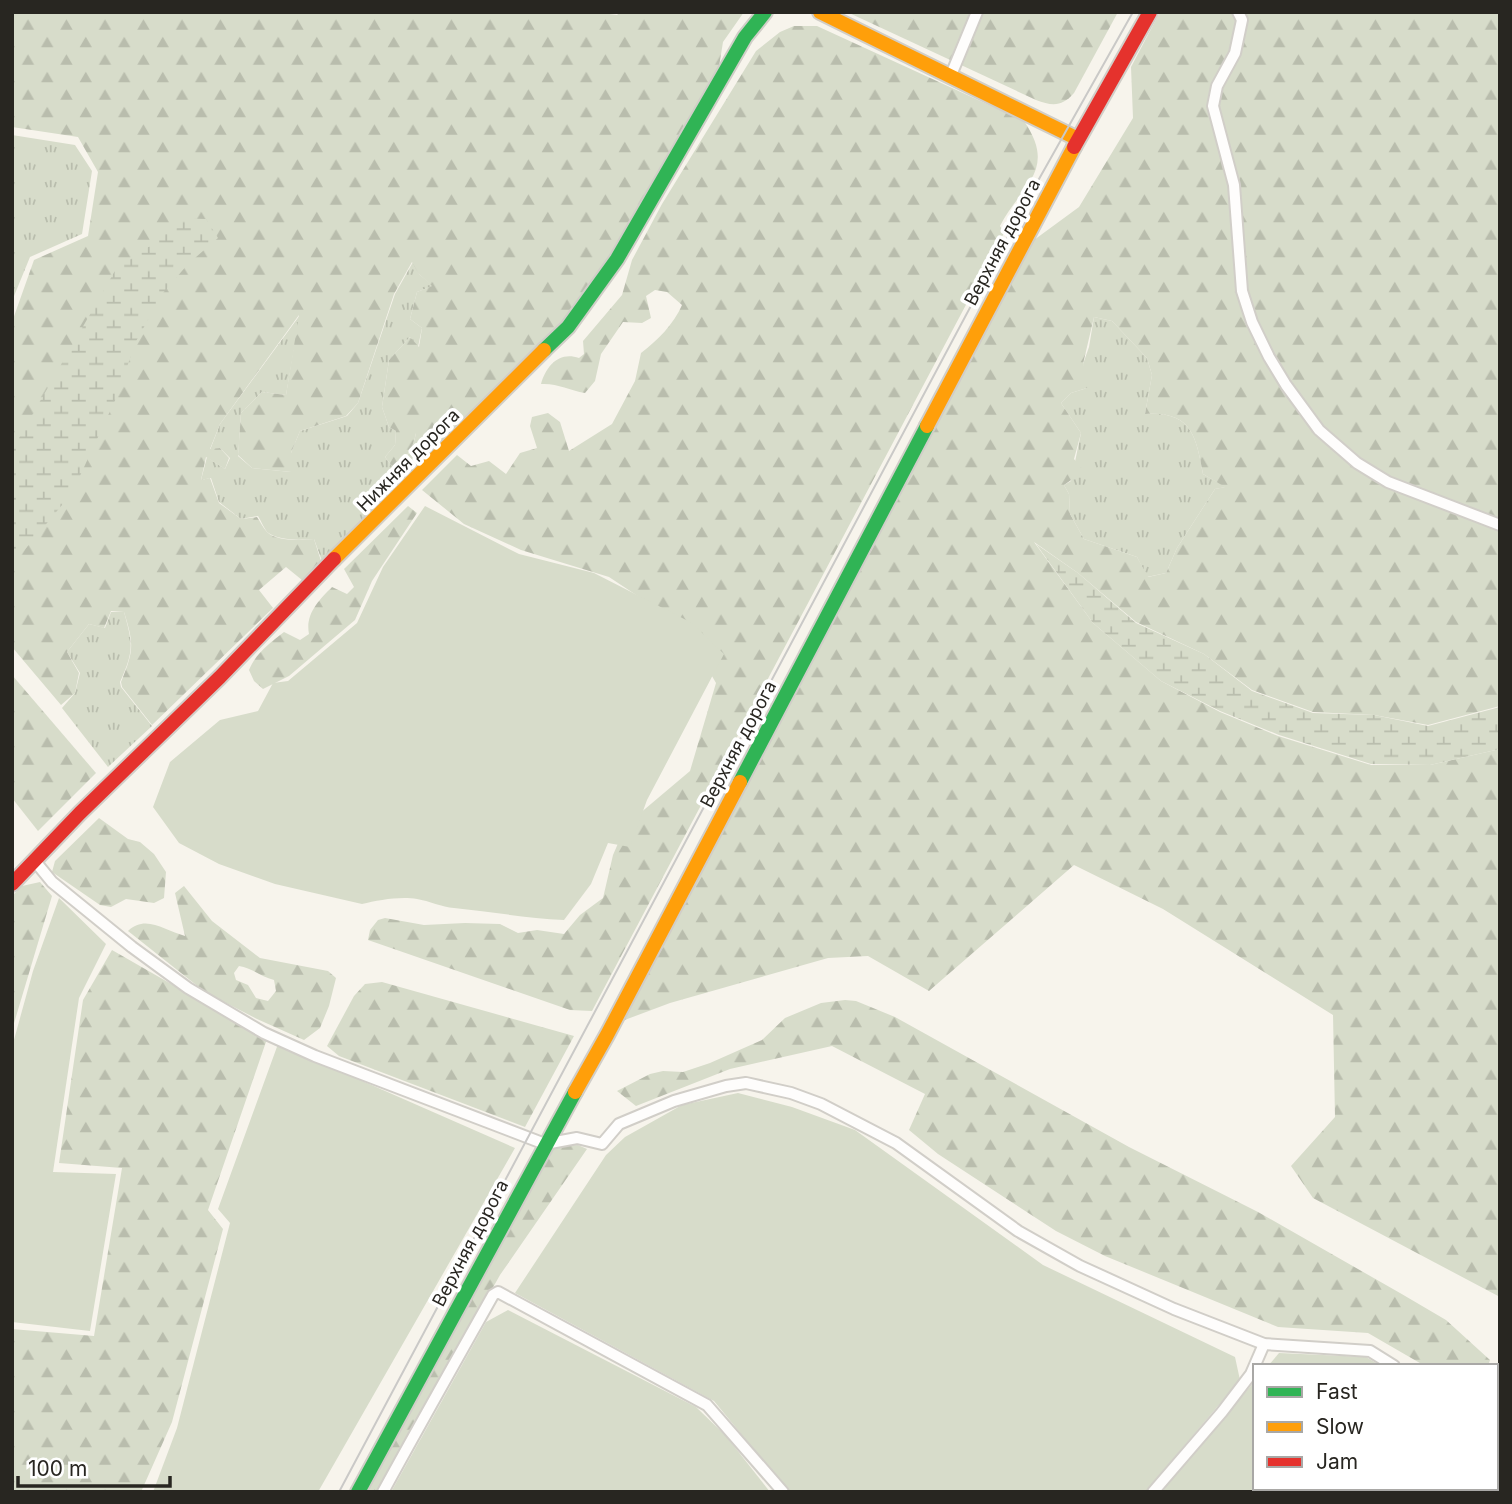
<svg xmlns="http://www.w3.org/2000/svg" width="1512" height="1504" font-family="Inter,sans-serif">
  <style>
    .grass { fill: url(#grass-tufts) }
    .forest { fill: url(#forest-firs); fill-rule: evenodd }
    .wetland { fill: url(#wetland-marsh) }
    .garden { fill: #d7dcca }
    .lines { fill: none; stroke-linecap: round; stroke-linejoin: round }
    .street-casing { stroke: #d1cec8; stroke-width: 14 }
    .fast-casing { stroke: #d1cec8; stroke-width: 18 }
    .slow-casing { stroke: #d1cec8; stroke-width: 18 }
    .jam-casing { stroke: #d1cec8; stroke-width: 18 }
    .street { stroke: #fefdfc; stroke-width: 10 }
    .fast { stroke: #30b455; stroke-width: 14 }
    .slow { stroke: #ff9f0a; stroke-width: 14 }
    .jam { stroke: #e5322d; stroke-width: 14 }
    .tram { stroke: #cac9c7; stroke-width: 2 }
    .labels { text-anchor: middle; dominant-baseline: central; stroke-width: 7; stroke-linejoin: round; paint-order: stroke }
    .street-label { font-size: 18px; fill: #282621; stroke: #fff }
  </style>
  <defs>
    <pattern id="grass-tufts" width="24" height="20" patternUnits="userSpaceOnUse" patternTransform="scale(1.75)"><rect width="24" height="20" fill="#d7dcca"/><path d="M3 7l-1-3M5 7V3M7 7l1-3M15 17l-1-3M17 17v-4M19 17l1-3" fill="none" stroke="#b9bdad"/></pattern>
    <pattern id="forest-firs" width="22" height="20" patternUnits="userSpaceOnUse" patternTransform="scale(1.75)"><rect width="22" height="20" fill="#d7dcca"/><path d="M5 1l3.5 6h-7zM16 11l3.5 6h-7z" fill="#b9bdad"/></pattern>
    <pattern id="wetland-marsh" width="20" height="14" patternUnits="userSpaceOnUse" patternTransform="scale(1.75)"><rect width="20" height="14" fill="#d7dcca"/><path d="M1 5h8M5 5V1M11 12h8M15 12V8" fill="none" stroke="#b9bdad"/></pattern>
  </defs>
  <rect width="100%" height="100%" fill="#f7f4ec"/>
  <!-- grass -->
  <g class="grass">
    <path d="M12,135L75,145L92,171L82,234L30,257L12,301Z"/>
    <path d="M413,262L419,274L433,286L417,292L410,319L422,328L418,347L410,337L389,360L382,407L389,427L396,431L395,445L385,457L392,466C408,460 413,448 416,433H451L322,561L314,539C300,540 278,541 267,532C264,528 261,521 258,516L241,519L219,502L211,478L201,480L207,457L225,469L230,458L220,448L210,450L220,424L300,315L286,395L262,392L241,413L238,456L252,468L291,472V453L300,431L347,416L358,403L395,294Z"/>
    <path d="M1094,317L1112,321L1147,358L1152,375L1145,414C1191,411 1196,435 1203,474L1226,487L1215,489L1177,548L1166,573L1147,577L1137,557L1084,539L1070,514L1069,494L1064,485L1071,481L1081,433L1061,403L1071,393L1087,388L1083,364L1089,347Z"/>
    <path d="M111,612H124C133,644 134,651 120,682L121,687L152,726L108,767L62,708L75,693L80,673L67,652L89,624L105,628Z"/>
  </g>
  <!-- forest -->
  <g class="forest">
    <path d="M12,12H594L617,15L620,12H744L723,42L718,73L610,255L562,322L451,433H416C413,448 407,460 392,466L385,457L395,445L396,431L389,427L382,407L389,360L410,337L419,347L422,328L410,319L417,292L432,286L419,274L412,262L394,294L358,403L346,416L300,431L291,453V472L252,468L238,455L241,413L262,392L286,395L299,315L220,424L210,449L220,448L229,458L225,469L206,457L201,480L210,478L219,503L241,519L257,517C260,521 263,528 267,532C278,542 300,540 314,539L321,561L302,580L286,567L259,590L273,608L152,725L122,687L121,682C134,650 134,644 124,612L111,611L104,628L89,624L67,652L79,673L75,693L61,705L12,647V322L34,260L88,236L98,172L78,137L12,127Z"/>
    <path d="M847,12H1118L1074,93C1062,107 1052,106 1036,100Z"/>
    <path d="M1160,12H1500V706L1428,725L1374,715L1313,712L1252,690L1204,654L1136,622L1078,573L1034,542L1093,623L1161,681L1220,712L1278,736L1371,765H1430L1500,749V1297L1313,1198L1291,1166L1335,1117L1333,1015L1163,909L1074,865L929,991L868,956L828,958L670,1003L614,1024L1034,240L1079,207L1133,118L1131,67ZM1094,317L1112,321L1147,358L1152,375L1145,414C1191,411 1196,435 1203,474L1225,487L1215,489L1177,548L1166,573L1148,577L1137,557L1084,539L1070,514L1069,494L1064,485L1084,471L1074,459L1081,433L1061,403L1071,393L1087,388L1091,381L1083,364Z"/>
    <path d="M794,26H817L1024,121C1058,171 1021,185 1000,226L1004,233L592,1011L570,1010L368,940L370,930L378,920L385,918L424,925L465,923L500,924L518,933L537,930L564,934L580,915L603,898L613,855L626,825L690,771L716,683L683,626L609,577L521,550L464,524L422,490L457,455L471,466L489,461L506,474L520,453L537,448L530,426L532,417L548,413L560,422L569,451L612,424L635,381L641,353C657,341 674,324 682,305L667,292L655,290L646,296L651,318L642,323L623,322L601,354L595,381L585,393C569,390 557,383 541,384C546,366 559,351 579,358L584,354L583,341L622,295L632,260L662,204L756,51L780,32Z"/>
    <path d="M408,506L417,513L372,581L355,620L289,676L263,689L254,681L249,670C256,653 270,643 284,632L300,640L309,634C305,614 319,600 332,587L347,594L354,587L344,569Z"/>
    <path d="M12,675L96,773L38,831L12,798Z"/>
    <path d="M99,818L128,839L140,842L154,854L166,872L164,898L154,903L126,899L111,907L100,905L52,872L55,861Z"/>
    <path d="M40,882L52,896L12,1030V896L22,886Z"/>
    <path d="M184,886L212,921L260,958L328,971L336,978L329,1006L320,1028L304,1040L257,1019L205,992L128,931C146,914 165,931 185,936L175,893ZM239,966C252,968 261,977 274,980L276,991L268,1001L256,998L248,985L236,980L234,973Z"/>
    <path d="M112,950L267,1039L208,1210L223,1229L172,1422L141,1492H12V1329L94,1336L122,1168L59,1163L83,1000Z"/>
    <path d="M382,982L574,1036L525,1127L339,1056L327,1046L354,996L365,984Z"/>
    <path d="M845,1000L856,1001L895,1017L1129,1147L1258,1212L1400,1293L1446,1320L1490,1360L1488,1366H1425L1368,1333L1278,1327L1105,1256L1056,1231L938,1154L909,1130L925,1094L832,1046L730,1069L636,1106L617,1091L650,1074L663,1071L683,1072L710,1063L762,1040L785,1018L821,1003Z"/>
    <path d="M578,1145L587,1149L500,1275L378,1492H365L548,1154L557,1146Z"/>
  </g>
  <!-- wetland -->
  <g class="wetland">
    <path d="M178,218L206,219L218,238L188,264L163,293L135,343L118,394L72,493L12,565V450L116,269L163,237Z"/>
    <path d="M1036,544L1078,573L1136,623L1204,654L1252,691L1313,713L1374,715L1428,726L1500,707V749L1430,765L1371,764L1279,735L1220,711L1161,681L1093,623Z"/>
  </g>
  <!-- garden -->
  <g class="garden">
    <path d="M425,506L519,554L594,573L692,623L724,654L647,800L630,847L608,843L591,884L564,920C527,918 491,912 454,908C442,907 429,901 417,899C401,896 378,900 362,904L275,884L219,864L179,843L153,807L170,762L220,720L258,711L273,683L288,681L357,623L383,567Z"/>
    <path d="M59,898L106,944L79,998L53,1172L116,1174L90,1331L12,1322V1047L33,971Z"/>
    <path d="M278,1044L515,1148L318,1492H153L177,1428L230,1223L218,1209Z"/>
    <path d="M738,1093L792,1107L855,1130L1043,1265L1235,1357L1240,1380L1145,1492H789L714,1401L515,1293L606,1155L625,1137L682,1105Z"/>
    <path d="M508,1310L696,1407L726,1436L770,1492H391L486,1322Z"/>
    <path d="M1279,1353L1366,1357L1381,1366H1268Z"/>
    <path d="M1255,1381V1488H1496V1454L1500,1459V1492H1159Z"/>
  </g>
  <g class="lines">
    <!-- street casing -->
    <g class="street-casing">
      <g id="street">
        <path d="M1238,12L1242,20L1235,53L1217,86L1213,106L1234,185L1242,291L1252,322L1269,357L1286,385L1319,430L1357,463L1388,482L1500,525"/>
        <path d="M951,75L977,12"/>
        <path d="M34,860L52,882L132,947L188,988L264,1033L315,1056L545,1144L577,1138L602,1144L619,1124L674,1101L726,1086L746,1083L791,1093L821,1104L896,1143L1018,1231L1080,1266L1174,1309L1264,1344L1370,1351L1394,1366"/>
        <path d="M1496,1443L1500,1448"/>
        <path d="M383,1492C419,1426 456,1361 493,1295L498,1292L707,1405L783,1492"/>
        <path d="M1153,1492L1222,1412L1251,1374L1264,1344"/>
      </g>
    </g>
    <!-- fast casing -->
    <g class="fast-casing">
      <g id="fast">
        <path d="M544,350L568,327L617,259L745,37L765,12"/>
        <path d="M740,782L927,426"/>
        <path d="M358,1492L575,1092"/>
      </g>
    </g>
    <!-- slow casing -->
    <g class="slow-casing">
      <g id="slow">
        <path d="M820,12L1078,139"/>
        <path d="M927,426L1074,147"/>
        <path d="M334,559L544,350"/>
        <path d="M575,1092L607,1035L740,782"/>
      </g>
    </g>
    <!-- jam casing -->
    <g class="jam-casing">
      <g id="jam">
        <path d="M1074,147L1150,12"/>
        <path d="M12,884L80,813L220,677L334,559"/>
      </g>
    </g>
    <!-- street -->
    <use href="#street" class="street"/>
    <!-- fast -->
    <use href="#fast" class="fast"/>
    <!-- slow -->
    <use href="#slow" class="slow"/>
    <!-- jam -->
    <use href="#jam" class="jam"/>
    <!-- tram -->
    <path class="tram" d="M339,1492L1030,195L1133,12"/>
  </g>
  <g class="labels">
    <!-- street labels -->
    <g class="street-label">
      <text transform="translate(1002 242) rotate(-62)">Верхняя дорога</text>
      <text transform="translate(408 460) rotate(-45)">Нижняя дорога</text>
      <text transform="translate(738 744) rotate(-62)">Верхняя дорога</text>
      <text transform="translate(470 1243) rotate(-62)">Верхняя дорога</text>
    </g>
  </g>
  <!-- border -->
  <rect width="1512" height="1504" fill="none" stroke="#282621" stroke-width="28"/>
  <!-- legend -->
  <rect x="1253" y="1364" width="245" height="126" fill="#ffffff" stroke="#a9a8a6" stroke-width="2"/>
  <rect x="1267" y="1387" width="35" height="10" fill="#30b455" stroke="#a9a8a6" stroke-width="2"/>
  <text x="1316" y="1399" font-size="21" fill="#282621">Fast</text>
  <rect x="1267" y="1422" width="35" height="10" fill="#ff9f0a" stroke="#a9a8a6" stroke-width="2"/>
  <text x="1316" y="1434" font-size="21" fill="#282621">Slow</text>
  <rect x="1267" y="1457" width="35" height="10" fill="#e5322d" stroke="#a9a8a6" stroke-width="2"/>
  <text x="1316" y="1469" font-size="21" fill="#282621">Jam</text>
  <!-- scale -->
  <path d="M18 1476v10h152v-10" fill="none" stroke="#282621" stroke-width="3.5"/>
  <text x="28" y="1476" font-size="21" fill="#282621" stroke="#ffffff" stroke-width="5" paint-order="stroke">100 m</text>
</svg>
